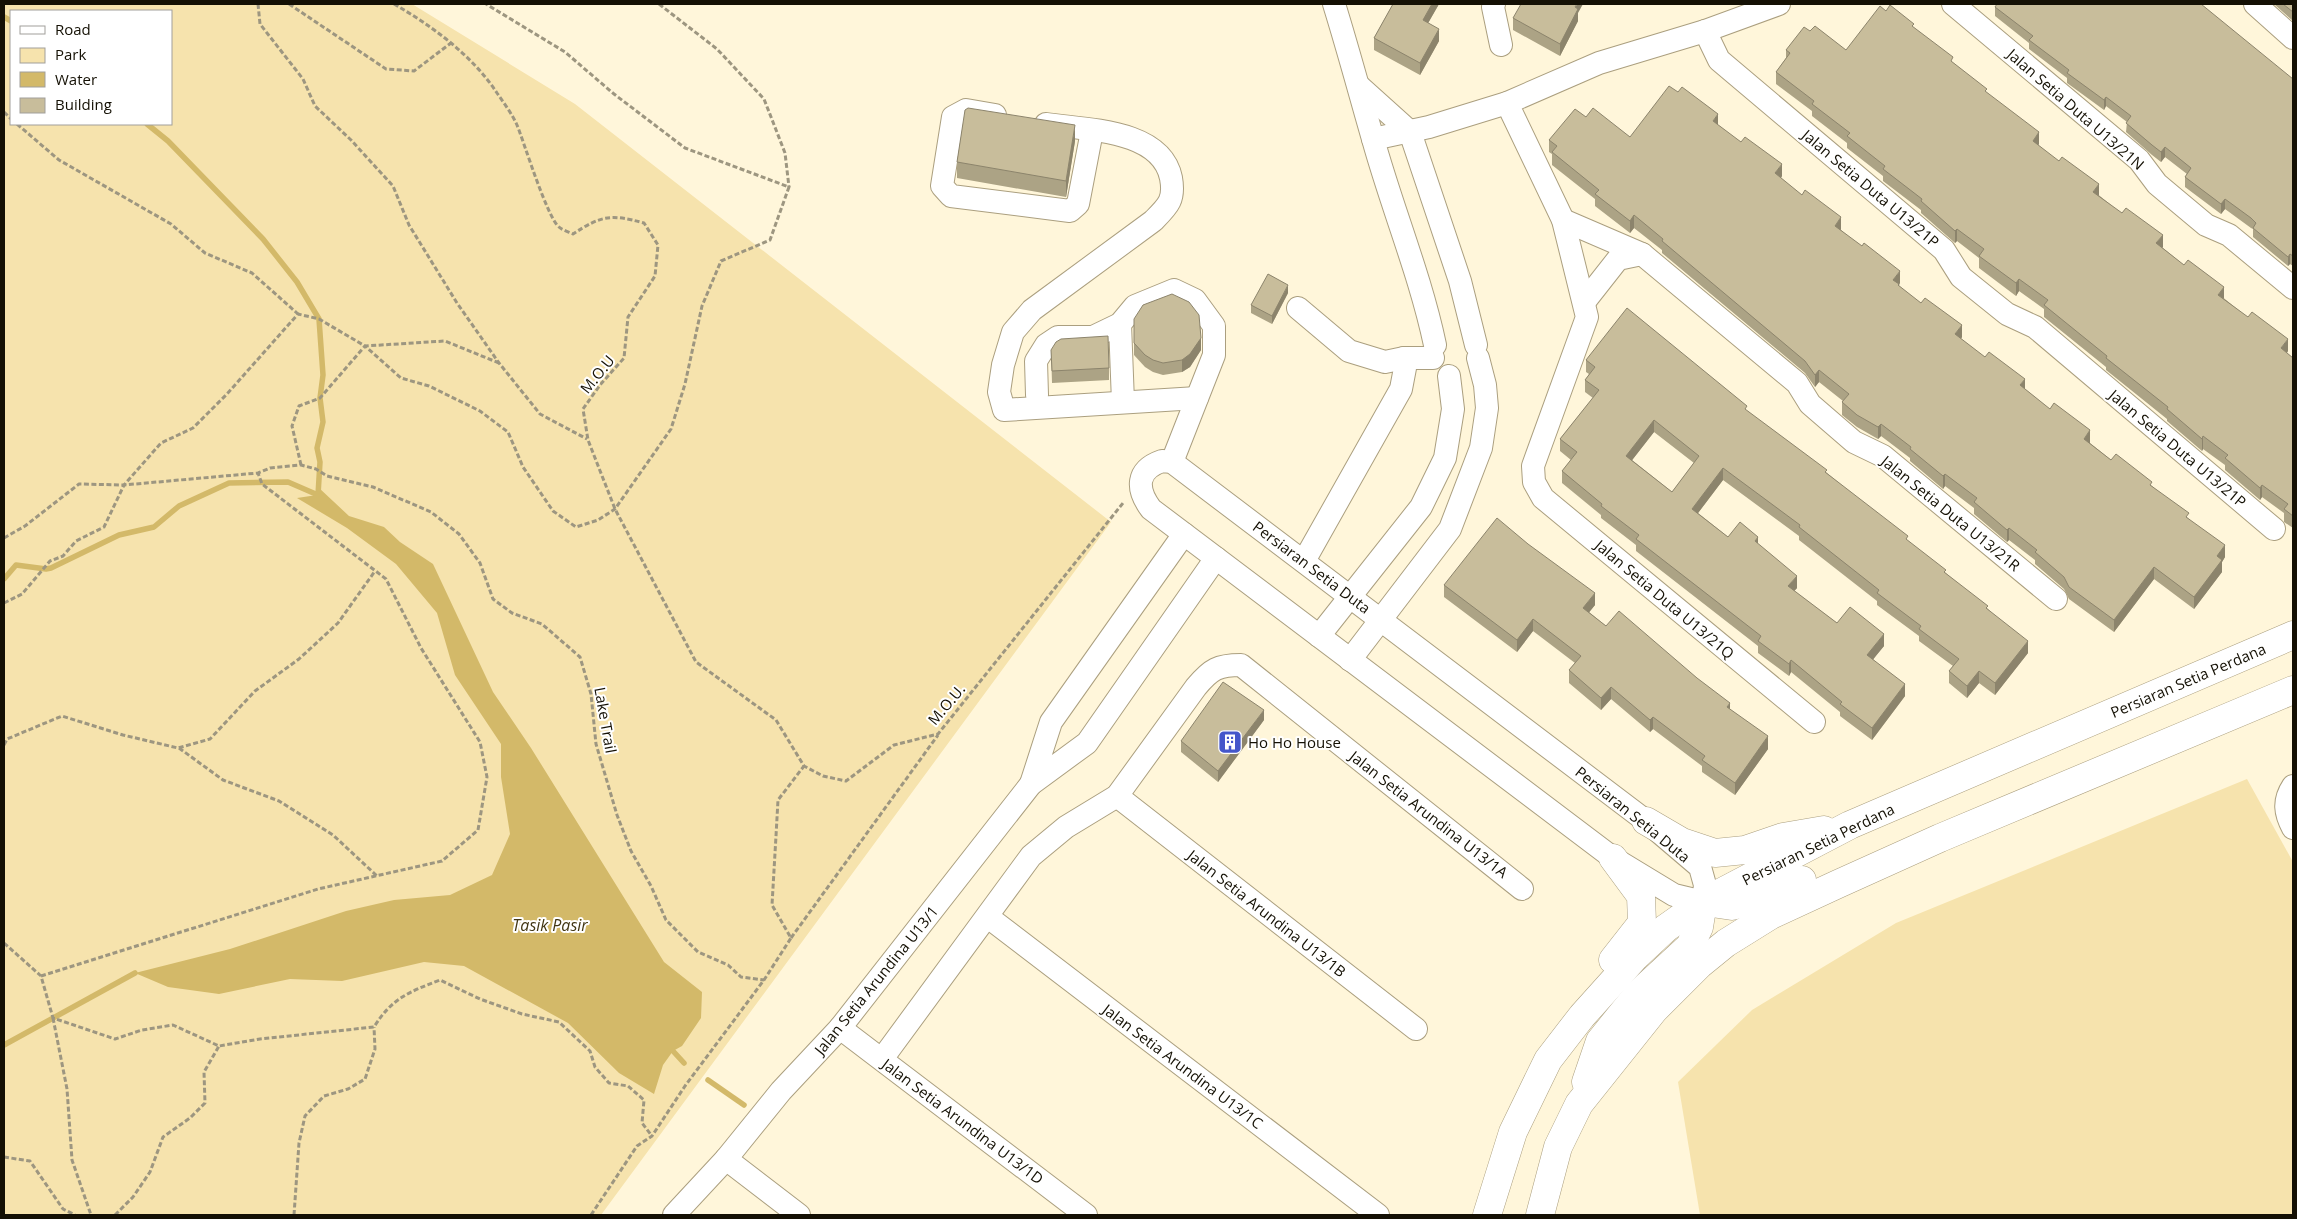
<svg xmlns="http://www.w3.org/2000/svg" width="2297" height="1219" font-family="'Open Sans',sans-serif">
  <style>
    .green { fill: #f6e3ad; fill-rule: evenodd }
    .water { fill: #d3b969 }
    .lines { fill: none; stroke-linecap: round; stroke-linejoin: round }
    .stream { stroke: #d3b969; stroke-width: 5.5 }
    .minor-casing { stroke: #ab9f7f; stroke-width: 24 }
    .major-casing { stroke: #ab9f7f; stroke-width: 29 }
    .path { stroke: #9d9680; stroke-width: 3; stroke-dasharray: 5 2.5; stroke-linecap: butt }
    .minor { stroke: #fff; stroke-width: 22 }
    .major { stroke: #fff; stroke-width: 28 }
    .wall { fill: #aca385; fill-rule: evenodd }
    .shaded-wall { fill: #8c846c }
    .building { fill: #c8bd9b; stroke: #8c846c; fill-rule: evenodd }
    .labels { text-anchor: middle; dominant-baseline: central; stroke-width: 4; stroke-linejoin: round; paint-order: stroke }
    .street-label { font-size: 15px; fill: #141004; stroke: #fff }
    .poi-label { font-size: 15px; fill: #141004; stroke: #fff; text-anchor: start }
    .water-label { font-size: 16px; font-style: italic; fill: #423613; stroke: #fff }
  </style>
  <rect width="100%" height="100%" fill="#fff6da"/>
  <!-- green -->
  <g class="green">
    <path d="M4,4H412L575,104L1111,522L601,1215H4ZM11,11H171V124H11Z"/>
    <path d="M2247,779L2293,862V1215H1700L1678,1082L1752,1010L1896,923Z"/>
  </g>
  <!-- water -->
  <path class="water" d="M318,487L349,516L384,527L400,542L433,564L493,692L531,748L664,962L702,992L701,1018L682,1046L673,1051L663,1065L654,1094L619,1073L568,1023L464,966L424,962L342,981L290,979L219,994L168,987L135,973L230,949L346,911L394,900L450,895L492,875L510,834L501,777V744L455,675L437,613L396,564L347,528L297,498L317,495Z"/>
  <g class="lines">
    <!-- stream -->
    <g class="stream">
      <path d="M4,17L11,21"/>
      <path d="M4,579L16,565L46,569L51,568L119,535L154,527L179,506L229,483L288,482L318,495L320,462L317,448L323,422L320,398L323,375L319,319L297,282L263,239L168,141L147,124"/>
      <path d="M4,1045L135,973"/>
      <path d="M673,1051L684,1063"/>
      <path d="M708,1080L744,1105"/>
    </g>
    <!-- minor casing -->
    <g class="minor-casing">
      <g id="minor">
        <path d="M1334,4C1348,49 1360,94 1373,139C1392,208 1420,274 1435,345"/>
        <path d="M1494,4L1493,7L1501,45"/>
        <path d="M1953,4L2139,160L2157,184L2206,225L2229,235L2293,288"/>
        <path d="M2255,4L2293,38"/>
        <path d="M1705,31L1719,60L1944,250L1961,277L2007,314L2035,327L2274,529"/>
        <path d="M1360,87L1410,132L1460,281L1476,345"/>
        <path d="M1507,103L1563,220L1587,317L1533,466L1534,482L1543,498L1814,722"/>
        <path d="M995,115L966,110L953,117L942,186L951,196L1070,211L1078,204L1092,131"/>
        <path d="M1046,124C1086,130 1161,129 1171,178C1175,200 1168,206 1153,221L1032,310L1013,332L1003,365L999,392L1004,410L1197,398"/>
        <path d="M1373,139L1429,127L1507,103L1599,63L1705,31L1779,4"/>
        <path d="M1563,220L1642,254L1797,383L1810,404L1854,442L1883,456L2056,599"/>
        <path d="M1585,301L1618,259L1642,254"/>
        <path d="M1298,308L1349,351L1385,362L1404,358H1433"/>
        <path d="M1120,324L1123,402"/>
        <path d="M1037,395L1036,361L1046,345L1058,337H1093L1120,324L1135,306L1174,290L1195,300L1214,326V355L1172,462"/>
        <path d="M1162,461L1172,462L1646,821L1700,867L1705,885L1703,902L1674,895L1613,858L1151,509C1136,489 1136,470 1162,461Z"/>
        <path d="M1184,534L1051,722L1031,784L1087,743L1216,558"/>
        <path d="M1304,561L1401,389L1405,368L1404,358"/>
        <path d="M1319,636L1421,507L1445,458L1453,409L1449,376"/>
        <path d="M1350,660L1450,529L1481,448L1487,408L1485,385L1478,358"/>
        <path d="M2293,786C2283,801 2285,813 2293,828"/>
        <path d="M1117,796L1416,1029"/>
        <path d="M988,917L1378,1215"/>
        <path d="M840,1028L1086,1215"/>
        <path d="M882,1059L1031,856L1066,827L1117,796L1196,687C1211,669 1218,665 1241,665L1522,889"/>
        <path d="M726,1159L799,1215"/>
        <path d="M674,1215L726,1159L781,1091L840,1028L1031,784"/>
      </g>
    </g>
    <!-- major casing -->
    <g class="major-casing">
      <g id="major">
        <path d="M1646,821L1682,842L1715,853L1745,850L1783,837L1824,830"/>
        <path d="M1613,858L1641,896L1642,923L1613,960"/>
        <path d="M1705,902L1732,906L1757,900L1802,880"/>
        <path d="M1586,1082L1600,1041L1638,994L1690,946L1699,927L1703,902"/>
        <path d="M1487,1215L1513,1132L1548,1060L1582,1016L1635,957L1666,928L1703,902L1850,825L2293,635"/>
        <path d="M1540,1215L1558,1147L1579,1104L1654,1010L1699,965L1726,943L1771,915L1838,884L1940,838L2293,690"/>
      </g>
    </g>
    <!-- path -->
    <g class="path">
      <path d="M258,4L260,24L303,79L315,106L351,140L393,186L409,225L457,303L499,363L540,414L587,439"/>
      <path d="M289,4L386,69L414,71L451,43"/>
      <path d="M394,4C432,26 472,55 497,93C504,103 512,114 517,125C525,145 547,217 559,227C562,230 569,232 573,234C602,215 611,214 644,223L658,245L655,276L628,317L624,358L600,385L583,409L588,440L615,509L696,662L776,720L804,766L823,776L846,781L894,745L938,734L1123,503"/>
      <path d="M659,4L717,49L764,99L785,153L789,187"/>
      <path d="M4,112L11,119"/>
      <path d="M17,124L59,160L171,224L205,253L252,273L298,314"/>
      <path d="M301,465L292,426L299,406L320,398L365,346L401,378L429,386L480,411L508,432L523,467L553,511L576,527L598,520L615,509L671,429L685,384L702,306L721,261L770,240L789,187L685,148L614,94L565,52L486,4"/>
      <path d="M4,538L25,526L79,484L124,485L258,473L270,468L301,465L316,469L327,476L373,487L431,512L459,534L480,563L493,599L512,613L542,624L580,657L591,694L596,744L617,815L631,851L651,886L666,920L698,952L728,965L741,977L764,980"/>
      <path d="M4,603L22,594L50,561L63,556L76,541L104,527L124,485L161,443L193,428L227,394L298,314L319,319L365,346L445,341L499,363"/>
      <path d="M4,745L7,739L62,716L123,735L178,748L210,739L255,691L299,659L338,623L375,571"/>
      <path d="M179,748L223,780L279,801L333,835L377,876"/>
      <path d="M791,938L938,735"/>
      <path d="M4,943L41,976L53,1018L115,1039L142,1030L173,1025L219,1046L260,1039L374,1027C392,998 409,992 440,980L480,999L522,1014L559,1022L590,1051L595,1067L609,1083L628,1086L644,1100L642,1123L652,1136"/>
      <path d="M41,976L318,889L442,861L478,830L487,777L480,742L421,648L386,579L262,484L258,473"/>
      <path d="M53,1018L67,1089L72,1160L91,1215"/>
      <path d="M4,1157L30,1161L63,1209L75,1215"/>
      <path d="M115,1215L133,1197L150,1172L163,1137L190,1118L205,1103L204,1072L219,1046"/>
      <path d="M294,1215L299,1143L305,1116L324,1096L348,1089L365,1079L375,1049L374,1027"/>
      <path d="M591,1215L637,1146L652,1136L685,1086L764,980L791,938L772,905L776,836L778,800L804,766"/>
    </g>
    <!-- minor -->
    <use href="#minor" class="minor"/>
    <!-- major -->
    <use href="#major" class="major"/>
  </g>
  <!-- wall -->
  <g class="wall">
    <path d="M1393,4H1439L1428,23L1439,41L1420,75L1374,50V38Z"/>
    <path d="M2274,4H2293V21Z"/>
    <path d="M1995,7L2293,79V266L2290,264L2288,266L2253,237V229L2251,228L2225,209L2221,214L2185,187V177L2187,174L2165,157L2161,162L2152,155L2126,132L2127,122L2106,106L2104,110L2067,83V78L2029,49V43L1995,16Z"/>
    <path d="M1886,11L1914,28L1987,93L2039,144L2038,145L2288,351L2287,353L2293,358V528L2284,522V513L2262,497L2260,500L2225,470V465L2203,449L2202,451L2167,421V419L2106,370V367L2044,317V309L2019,291L2016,296L1979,268V258L1957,241L1955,243L1921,213V210L1883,181V176L1847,148V143L1812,116V111L1776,84V72L1786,58V50L1810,31L1846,50Z"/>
    <path d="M1578,13V21L1560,56L1513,30V18Z"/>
    <path d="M1586,117L1630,137L1718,125L1782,176L1781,178L1841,229V230L1900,283L1899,286L1962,337L1961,339L2025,389L2090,443L2111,460L2152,486L2189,519L2225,557L2222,562V572L2194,609L2154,579L2114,632L2069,599L2064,589L2035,564V560L2009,540L2007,542L1974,514V508L1945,486L1943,489L1910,461V458L1881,436L1878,439L1857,427L1842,415V402L1843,401L1819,382L1815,387L1805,373L1662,253V250L1634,228L1630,233L1595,206V199L1552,165V154L1549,152V140Z"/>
    <path d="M1075,141L1066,197L957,178V162Z"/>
    <path d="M1288,293L1272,324L1251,313V305Z"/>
    <path d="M1134,319L1201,350L1190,367L1182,372L1163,375L1153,372L1145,367L1134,355Z"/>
    <path d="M1051,350L1109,368V380L1052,383Z"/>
    <path d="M1586,360L1747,411L1827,473L1908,541L1988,609L2028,653L1995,695L1979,683L1967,698L1949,683V671L1953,666L1919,641V636L1877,605V601L1799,540V536L1723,480L1698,513L1728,537L1758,544L1797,588L1794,591L1837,623L1884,646L1873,659L1905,696L1872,740L1840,716V712L1791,672L1789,676L1758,653V646L1636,551V545L1601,518V515L1562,483V471L1571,460L1560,451V439L1593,398L1585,392V380L1589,374L1586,372ZM1654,432L1694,463L1672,492L1632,460Z"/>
    <path d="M1444,585L1595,605L1589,612L1606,626L1730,709L1768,749L1735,795L1702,772V766L1653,729L1650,732L1611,699L1601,710L1569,683V670L1575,663L1533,631L1517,652L1444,597Z"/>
    <path d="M1264,720L1218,782L1181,752V741Z"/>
  </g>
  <!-- shaded-wall -->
  <g class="shaded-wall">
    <path d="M1432,4H1439L1423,32V20Z"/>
    <path d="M1577,4H1583L1578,13V21L1560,56V44Z"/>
    <path d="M1439,29V41L1420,75V63Z"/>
    <path d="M2106,97V106L2104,110V100Z"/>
    <path d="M1718,114V126L1713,121Z"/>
    <path d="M1075,125V141L1066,197V181Z"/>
    <path d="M2039,132V144L2033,153V141Z"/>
    <path d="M2165,147V157L2161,162V152Z"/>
    <path d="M1782,164V176L1775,185V173Z"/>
    <path d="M2099,184V196L2093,192Z"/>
    <path d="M2225,199V209L2221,214V204Z"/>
    <path d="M1634,215V228L1630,233V221Z"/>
    <path d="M1841,217V229L1835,238V226Z"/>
    <path d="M1957,229V241L1955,243V231Z"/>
    <path d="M2163,235V247L2156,255V243Z"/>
    <path d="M2290,254V264L2288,266V257Z"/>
    <path d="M1900,271V283L1899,284V296L1893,280Z"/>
    <path d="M2019,279V291L2016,296V283Z"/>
    <path d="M1288,285V293L1272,324V316Z"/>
    <path d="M2224,287V299L2218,295Z"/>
    <path d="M1962,325V337L1955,346V334Z"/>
    <path d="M1201,338V350L1190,367L1182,372V360Z"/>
    <path d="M2288,339V351L2281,360V348Z"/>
    <path d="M1819,370V382L1815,387V375Z"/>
    <path d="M2025,379V391L2020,385Z"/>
    <path d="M1654,420V432L1626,468V456Z"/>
    <path d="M1881,424V436L1878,439V427Z"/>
    <path d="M2090,430V443L2084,451V439Z"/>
    <path d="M2203,436V449L2202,451V439Z"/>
    <path d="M1723,468V480L1692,521V509Z"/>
    <path d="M1945,474V486L1943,489V476Z"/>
    <path d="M2262,485V497L2260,500V488Z"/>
    <path d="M2009,528V540L2007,542V530Z"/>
    <path d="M1758,537V549L1755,541Z"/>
    <path d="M2225,545V557L2222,562V572L2194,609V597L2217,556Z"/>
    <path d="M2154,567V579L2114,632V620Z"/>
    <path d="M1797,576V588L1788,598V586Z"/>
    <path d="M1595,593V605L1583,620V608Z"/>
    <path d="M1533,619V631L1517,652V640Z"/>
    <path d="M1884,634V646L1867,667V655Z"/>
    <path d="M2028,641V653L1995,695V683Z"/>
    <path d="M1791,660V672L1789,676V664Z"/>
    <path d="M1979,671V683L1967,698V686Z"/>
    <path d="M1905,684V696L1872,740V728Z"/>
    <path d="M1611,687V699L1601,710V698Z"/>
    <path d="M1730,703V715L1727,707Z"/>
    <path d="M1264,710V720L1218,782V771Z"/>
    <path d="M1653,717V729L1650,732V720Z"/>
    <path d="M1768,736V749L1735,795V783Z"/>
  </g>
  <!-- building -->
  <g class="building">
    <path d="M1393,4H1432L1423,20L1439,29L1420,63L1374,38Z"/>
    <path d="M1521,4H1577L1575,7L1578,9L1560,44L1513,18Z"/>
    <path d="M1997,4H2201L2293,79V256L2290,254L2288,257L2253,228L2256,223L2251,218L2225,199L2221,204L2185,177L2191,168L2165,147L2161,152L2152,145L2126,123L2131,116L2106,97L2104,100L2067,73L2069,70L2029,40L2033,36L1995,7Z"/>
    <path d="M2283,4H2293V12Z"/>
    <path d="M1890,5L1914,24L1912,26L1953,57L1951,61L1987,89L1985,91L2039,132L2033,141L2059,161L2062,157L2099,184L2093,192L2122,213L2126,208L2163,235L2156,243L2184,265L2188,260L2224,287L2218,295L2248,317L2252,312L2288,339L2281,348L2293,358V516L2284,509L2288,504L2262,485L2260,488L2225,458L2228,455L2203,436L2202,439L2167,409L2168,407L2106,358L2107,356L2044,305L2048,300L2019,279L2016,283L1979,256L1984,249L1957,229L1955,231L1921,201L1922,199L1883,169L1885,166L1847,136L1850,133L1812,104L1814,101L1776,72L1790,53L1786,50L1804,27L1810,31L1815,26L1846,50L1880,6L1886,11Z"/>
    <path d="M1669,86L1678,92L1682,87L1718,114L1713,121L1741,142L1745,137L1782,164L1775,173L1802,195L1805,190L1841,217L1835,226L1862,246L1864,243L1900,271L1893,280L1899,284L1898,285L1921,303L1925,298L1962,325L1955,334L1985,357L1989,352L2025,379L2020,385L2050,409L2054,403L2090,430L2084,439L2111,460L2116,454L2152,482L2150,485L2189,513L2186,517L2225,545L2217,556L2222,560L2194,597L2154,567L2114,620L2069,587L2064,577L2035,552L2037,550L2009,528L2007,530L1974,502L1977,498L1945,474L1943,476L1910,449L1911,447L1881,424L1878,427L1857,415L1842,402L1849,394L1819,370L1815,375L1805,361L1662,241L1663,239L1634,215L1630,221L1595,194L1599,190L1552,152L1557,146L1549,140L1575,109L1586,117L1593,108L1630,137Z"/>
    <path d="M968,108L1075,125L1066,181L957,162L965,110Z"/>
    <path d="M1268,274L1288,285L1272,316L1251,305Z"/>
    <path d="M1172,294L1189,302L1199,315L1201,338L1190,354L1182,360L1163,363L1153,360L1145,355L1134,343V319L1143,305Z"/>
    <path d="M1627,308L1747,406L1745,409L1827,470L1825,472L1908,536L1906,539L1946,570L1944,572L1988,606L1986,608L2028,641L1995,683L1979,671L1967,686L1949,671L1959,659L1919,629L1921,626L1877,593L1879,590L1799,527L1800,525L1723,468L1692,509L1728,537L1740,522L1758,537L1755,541L1797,576L1788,586L1837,623L1850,607L1884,634L1867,655L1905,684L1872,728L1840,704L1842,702L1791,660L1789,664L1758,641L1761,636L1636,539L1639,535L1601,506L1602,504L1562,471L1577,452L1560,439L1599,390L1585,380L1595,367L1586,360ZM1654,420L1699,456L1672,492L1626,456Z"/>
    <path d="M1108,336L1109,368L1052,371L1051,350L1056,342L1061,339Z"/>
    <path d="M1497,518L1528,544L1595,593L1583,608L1606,626L1619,611L1697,678L1730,703L1727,707L1768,736L1735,783L1702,760L1705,756L1653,717L1650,720L1611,687L1601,698L1569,670L1581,656L1533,619L1517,640L1444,585Z"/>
    <path d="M1223,682L1264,710L1218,771L1181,741Z"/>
  </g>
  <!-- icons -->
  <defs>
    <g id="building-square" transform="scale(1.25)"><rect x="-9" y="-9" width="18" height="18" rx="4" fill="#4456ca" stroke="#fff"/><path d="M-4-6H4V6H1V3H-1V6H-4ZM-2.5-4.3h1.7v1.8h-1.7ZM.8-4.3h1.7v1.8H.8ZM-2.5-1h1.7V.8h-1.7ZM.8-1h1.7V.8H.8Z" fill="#fff"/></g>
  </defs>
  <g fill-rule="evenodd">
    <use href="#building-square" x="1230" y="742"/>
  </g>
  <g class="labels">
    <!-- street labels -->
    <g class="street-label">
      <text transform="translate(2076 109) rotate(41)">Jalan Setia Duta U13/21N</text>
      <text transform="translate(1871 188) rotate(40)">Jalan Setia Duta U13/21P</text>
      <text transform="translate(597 374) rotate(-51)">M.O.U</text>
      <text transform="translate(2178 448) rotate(40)">Jalan Setia Duta U13/21P</text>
      <text transform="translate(1951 513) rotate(39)">Jalan Setia Duta U13/21R</text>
      <text transform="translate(1312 567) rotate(37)">Persiaran Setia Duta</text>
      <text transform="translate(1665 599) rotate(40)">Jalan Setia Duta U13/21Q</text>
      <text transform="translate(2188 680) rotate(-23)">Persiaran Setia Perdana</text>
      <text transform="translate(946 704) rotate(-50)">M.O.U.</text>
      <text transform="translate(606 720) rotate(80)">Lake Trail</text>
      <text transform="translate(1429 814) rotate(38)">Jalan Setia Arundina U13/1A</text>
      <text transform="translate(1633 814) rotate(39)">Persiaran Setia Duta</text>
      <text transform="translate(1818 844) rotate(-26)">Persiaran Setia Perdana</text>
      <text transform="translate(1267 913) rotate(38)">Jalan Setia Arundina U13/1B</text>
      <text transform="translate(876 980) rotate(-51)">Jalan Setia Arundina U13/1</text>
      <text transform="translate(1183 1066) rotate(37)">Jalan Setia Arundina U13/1C</text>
      <text transform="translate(963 1121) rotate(37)">Jalan Setia Arundina U13/1D</text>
    </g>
    <!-- poi labels -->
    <g class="poi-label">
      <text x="1248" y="742">Ho Ho House</text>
    </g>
    <!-- water labels -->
    <g class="water-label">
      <text x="550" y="925">Tasik Pasir</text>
    </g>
  </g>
  <!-- border -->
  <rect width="2297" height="1219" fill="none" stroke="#141004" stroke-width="10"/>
  <!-- legend -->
  <rect x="10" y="10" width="162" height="115" fill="#ffffff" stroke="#a19f9b"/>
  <rect x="20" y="26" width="25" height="8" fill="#ffffff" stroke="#a19f9b"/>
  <text x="55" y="35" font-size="15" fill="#141004">Road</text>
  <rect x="20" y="48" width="25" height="15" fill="#f6e3ad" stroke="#a19f9b"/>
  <text x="55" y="60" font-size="15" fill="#141004">Park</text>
  <rect x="20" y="72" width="25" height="15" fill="#d3b969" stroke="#a19f9b"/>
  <text x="55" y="85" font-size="15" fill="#141004">Water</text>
  <rect x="20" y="98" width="25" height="15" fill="#c8bd9b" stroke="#a19f9b"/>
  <text x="55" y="110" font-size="15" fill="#141004">Building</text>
</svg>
